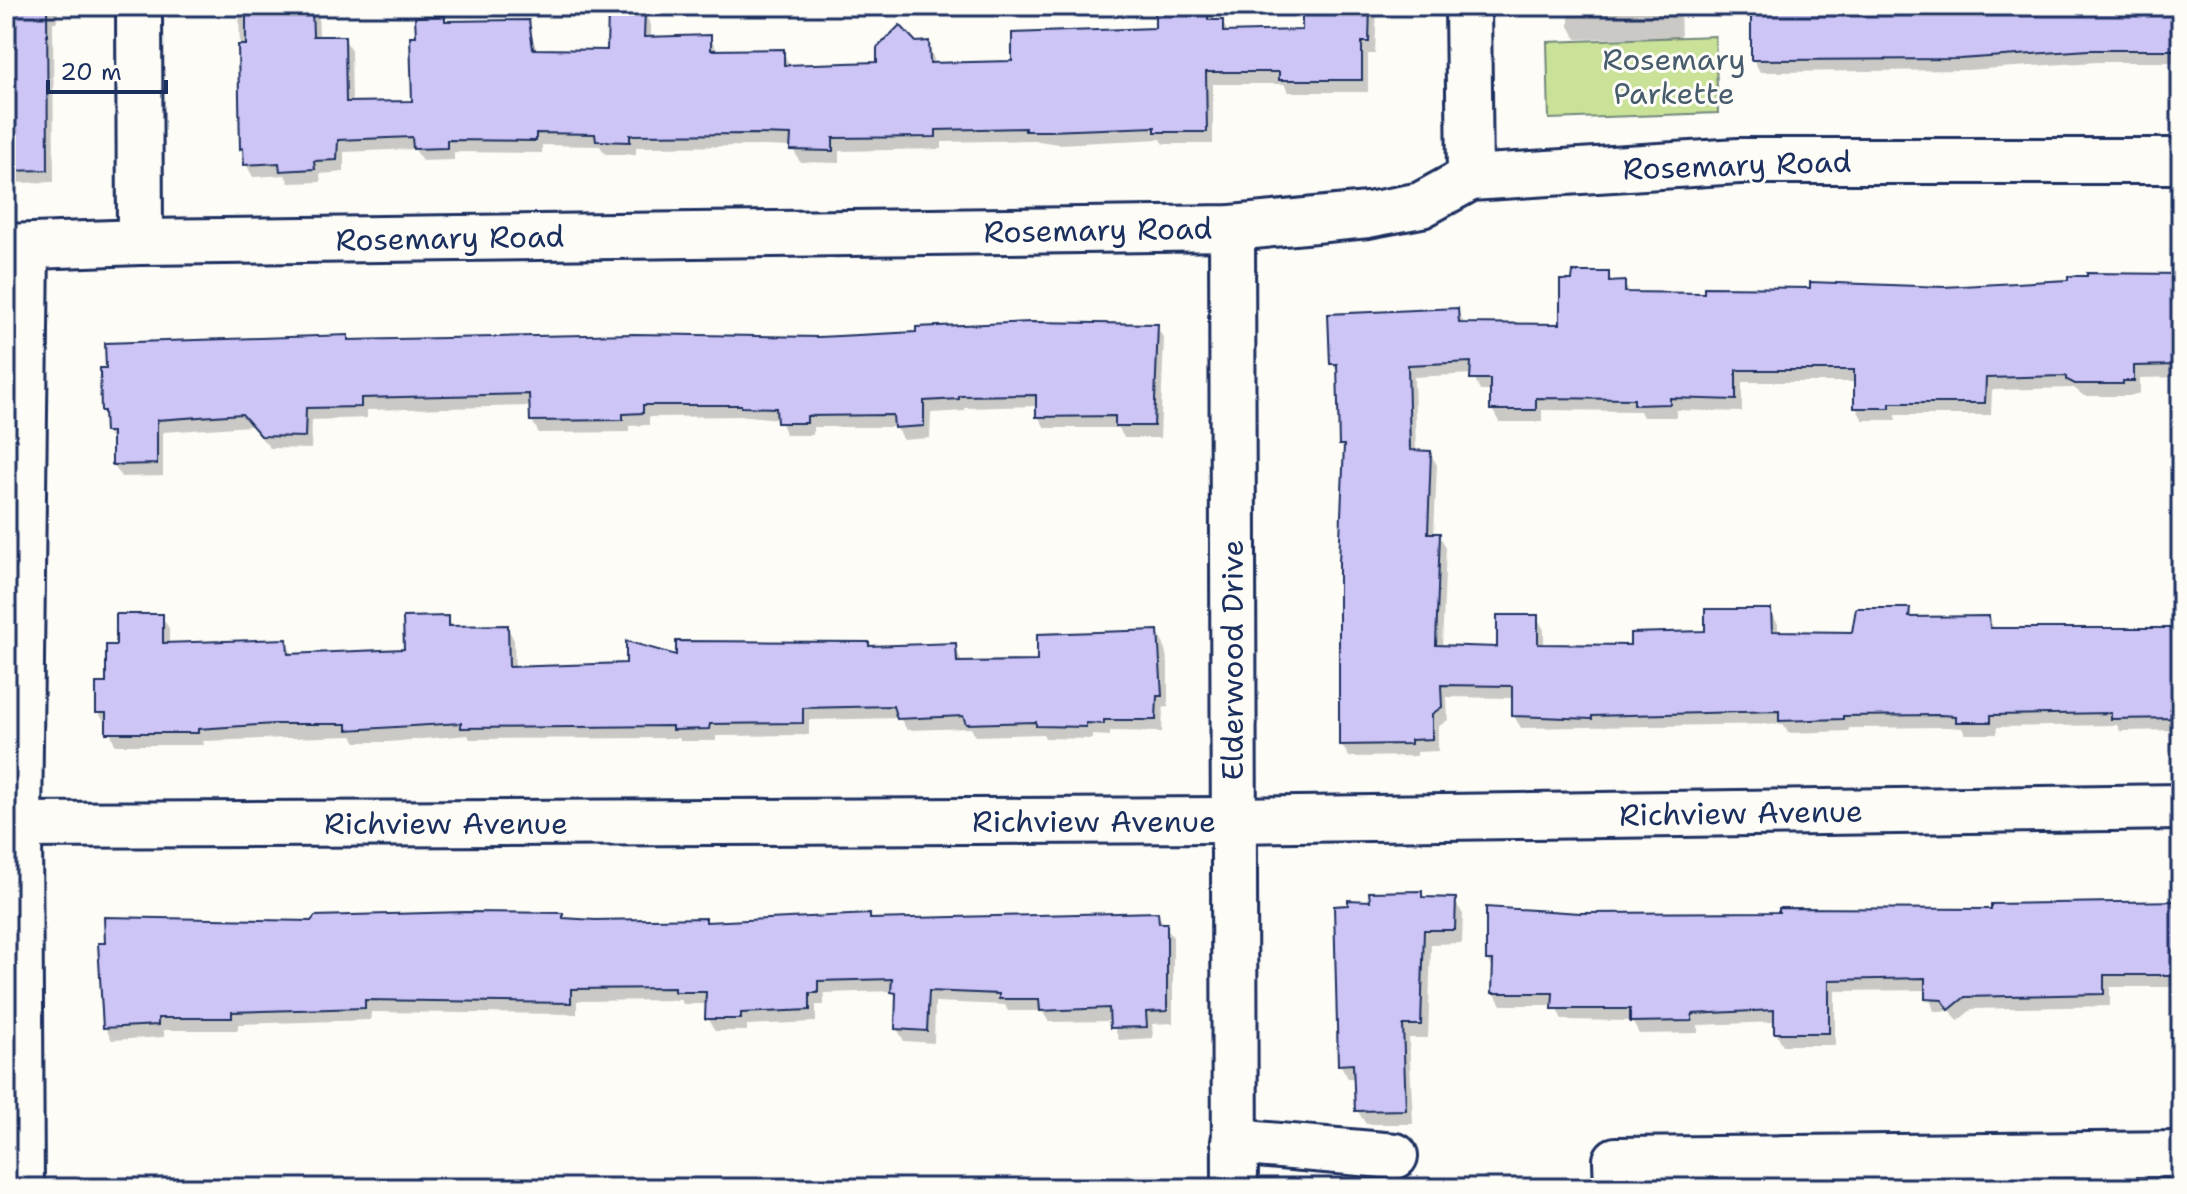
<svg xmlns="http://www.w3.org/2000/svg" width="2187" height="1194" font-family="'Shantell Sans',sans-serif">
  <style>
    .green { fill: #cae298; stroke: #72887b; stroke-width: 2 }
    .shadow { fill: #0003 }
    .building { fill: #cec5f7; stroke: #1b2f5e; stroke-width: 2 }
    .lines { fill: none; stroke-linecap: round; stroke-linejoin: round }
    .minor-casing { stroke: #1b2f5e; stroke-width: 50 }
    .minor { stroke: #fdfcf7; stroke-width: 44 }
    .labels { text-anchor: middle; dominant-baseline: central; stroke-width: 6; stroke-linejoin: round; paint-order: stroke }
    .park-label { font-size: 30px; fill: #475c6c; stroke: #fdfcf7 }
    .street-label { font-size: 30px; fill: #1b2f5e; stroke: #fdfcf7 }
  </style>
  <rect width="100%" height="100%" fill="#fdfcf7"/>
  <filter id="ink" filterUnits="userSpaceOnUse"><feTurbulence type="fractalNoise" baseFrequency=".0125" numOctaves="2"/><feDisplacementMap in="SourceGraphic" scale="16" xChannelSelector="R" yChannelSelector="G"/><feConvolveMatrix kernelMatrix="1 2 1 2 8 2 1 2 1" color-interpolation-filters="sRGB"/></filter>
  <g filter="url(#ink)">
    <!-- green -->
    <path class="green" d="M1715,36L1718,113L1549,119L1547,42Z"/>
    <!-- shadow -->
    <g class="shadow">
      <path d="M6,6L62,7L58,9L57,22H53L54,182L9,183V193H6Z"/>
      <path d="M239,6H318L319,38H344L351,50L352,104L414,103L418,38L444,18L447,23L527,22L537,51L608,52L644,13L651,25V39L710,37L717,50L783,51L790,67L879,64L915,44L928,43L936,65L1014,63L1157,30V6H1208L1215,22H1222L1229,34L1304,32V6H1377L1375,54H1368V92H1289L1284,84H1213V144H1164L1161,139L1058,144L1033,140L942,142V149L839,151V163L800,162L792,147L765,146L636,147V154H605L600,146L542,145V153L454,152V160L422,161L415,149L344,152V172L320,174L321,182L289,183L285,175L253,177L246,164L242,148Z"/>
      <path d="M1569,6H1686V9H1680L1681,37L1576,39L1569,26Z"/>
      <path d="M1753,6H2181V62H2097L1967,70L1760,72L1753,59Z"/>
      <path d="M2176,267H2181V377L2140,378V393L2129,396H2084L2074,388L1992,390L1991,415H1896V420H1863L1856,408V382H1742V412L1676,410V417H1643L1640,411L1542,410V422H1499L1492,409V391H1480L1473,374L1414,377L1416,452L1430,453L1437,465L1434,535H1439L1446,547L1442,648L1499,649L1537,617L1544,630V646L1632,647L1707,632L1770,611L1778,624V633L1854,634L1909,610L1913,619L1988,618L1995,630H2181V730L2120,731L2117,725L1997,727V734H1965L1962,728L1948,727L1849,728V731L1788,733L1783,724L1521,728L1514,716V698L1447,697L1448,720L1438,727V751L1417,752V756L1349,757L1341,744L1346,454L1341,445L1339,375L1332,363L1457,310L1464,323L1562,326L1608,274L1613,284L1624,283L1630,294L2011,286L2176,275Z"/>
      <path d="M1156,326L1164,339L1160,438H1124L1119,428H1045L1038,416V406L965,408V411L931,413L930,438L903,440L896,427H813V435H786L779,419L749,416L649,417V425L629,426V432L539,433L532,421V406L367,410V418L312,420L311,449L270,448L251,426L163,432V476L121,477L114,465V444L107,432L103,411L346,337L349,342L820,339Z"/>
      <path d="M161,616L169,628V645L286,641L293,656L406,651L447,618L454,628L507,627L514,640L515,669L955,645L962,664L1039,663L1110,636L1111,632H1157L1164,645L1168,664V707L1163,708L1162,732L1110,731V736L1092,735V739L1045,738L1043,734L975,736L971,728L907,730L900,718L809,720V735L716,736V741H681L679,738L470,739L468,735L389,742H356L352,736L203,741L204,745H115L108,725L98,713L118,647Z"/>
      <path d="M1421,893L1424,899L1454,900L1463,914L1462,943L1431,944L1428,1038H1409L1413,1124H1366L1357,1110L1356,1078H1348L1340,1064L1372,903Z"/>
      <path d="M2181,902V987H2110V1006L1972,1009L1958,1021L1951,1011H1934L1927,990L1835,991V1045H1783L1776,1033V1022L1698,1025V1033L1639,1034L1632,1021L1562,1020L1555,1005H1501L1494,992L1495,971L1488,960L1580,915L1781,914V910L1871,908L1993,911Z"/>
      <path d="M1157,914L1173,937V1023L1152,1024L1153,1038L1119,1040L1112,1021L1049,1022L1042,1011H1008L1005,1005L935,1002L934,1043L904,1041L897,1029L898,999L893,991L824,993V1005H816V1022L747,1025V1031H715L707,1018V1004H683L681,1000L577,1001V1014L371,1012V1020L238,1024V1030H164V1037L112,1040L105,1027L312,923L562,915L565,920L707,924L869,916L872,921Z"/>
      <path d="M1125,1175H1160L1167,1188H1125Z"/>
      <path d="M573,1184H602L604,1188H573Z"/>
      <path d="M2181,1184V1188H1859V1185Z"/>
    </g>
    <!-- building -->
    <g class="building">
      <path d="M6,6H47L48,170L6,171Z"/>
      <path d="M246,6H312L313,36H345L346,102L412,101L410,36H416L415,17L445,16V21L529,20L533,49L607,50L608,11H645L644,37L711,35V50L784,49V65L877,62V48L900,25L916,42L929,41L930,63L1012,61V33L1155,28V6H1208V20H1223V32L1302,30V6H1370L1369,42H1362V80H1279V72H1206L1207,132H1155V127L1049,131H1025V128L936,130V137L833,138V151L790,150L791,135L757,134L630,135V142L596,141L595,134L536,133V141L447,140V148L413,149L412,137L338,140L337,160L314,161L315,169L280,171L279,163L244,165L243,148L240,149L238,45H246Z"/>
      <path d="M1751,6H2178V50H2089L1960,59L1751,60Z"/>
      <path d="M1573,272H1609V282L1625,281V292L1704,293V287L1810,288V282L1944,287L2068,280V276H2087V273L2181,274V365L2134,366V381H2123V384H2075L2067,380V376L1986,378L1985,403H1890V408H1854V370H1736V400L1670,398V404L1634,405V399L1536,398V410H1490V379H1470L1471,362L1408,365L1410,450L1431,451L1428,533H1440L1436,645L1497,647V615H1538V644L1630,645V633L1705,631V609H1771L1772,631L1852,632L1856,608H1910L1909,617L1989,616L1990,628H2181V718L2111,719V713L1991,715V722H1956V716L1940,715L1843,716V719L1779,721V711L1592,716V719L1512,716V686L1441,685L1442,707L1432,714V739L1411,740V744L1339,745V562L1344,445H1339L1337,364H1330L1328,314L1458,308L1459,323L1560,324V280H1572Z"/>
      <path d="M1032,322L1158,324L1154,426H1115V416L1036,417V395L959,396V399L924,401V426L894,428L893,415L807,416V423H777L776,408L741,407V405H643V413L623,414V420L530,421L529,394L361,398V407L306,408L305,437L261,436L242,414L157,420V464L112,465V432H105L104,411H101L100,368H106L105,343L348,335V340L634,334L819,337L916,332V327Z"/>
      <path d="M116,614H163V643L287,639L288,654L404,649L403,617L449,616V626L508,625L509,667L626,663V641L676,655V641L869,642V646L956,643L957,662L1037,661V634L1158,630L1162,696H1157L1156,720H1104V724L1086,723V727L1036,726V722L966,724L963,716L897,719L893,706L803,708V723L710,724L709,729L672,730V726L461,728V723L347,730V724H274L198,729V733H106V713H96V683H106V645H116Z"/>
      <path d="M1422,891V897L1456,898L1455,930H1424L1421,1025H1403L1406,1110L1355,1111L1353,1064L1338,1065L1334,906L1348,905V900L1370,901L1369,892Z"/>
      <path d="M2181,901V975H2104V994L1965,997L1949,1010L1942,1000L1925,999V978L1829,980V1033H1774V1010L1692,1014V1021L1630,1022V1009H1552L1553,993H1492L1493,960H1486V907L1580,913L1779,912V908L1991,909V904Z"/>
      <path d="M465,912L563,913V918L595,920L706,918V922L870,914V919L1158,912L1159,923H1167V1011L1146,1012L1147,1027L1110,1028L1109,1008L1040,1011L1039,999H999V994L929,991L927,1031L895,1029L896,993L891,992L892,979L818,981V993H810V1010L741,1013V1019H705L706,992H674V988L571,989V1003L365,1000V1008L232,1012V1018H158V1025L103,1028L98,943H105L104,917L311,921L315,916Z"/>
    </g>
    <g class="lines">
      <!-- minor casing -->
      <g class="minor-casing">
        <g id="minor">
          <path d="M139,6L140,242"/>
          <path d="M1468,6L1470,178"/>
          <path d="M1232,228L1235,1188"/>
          <path d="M6,247L140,242L1232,228L1368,215L1421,205L1470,178L1739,161H2181"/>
          <path d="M6,825L1233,820L2181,807"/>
          <path d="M1234,1142L1395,1156"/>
          <path d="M21,1188L19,825L26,247"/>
          <path d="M1617,1188L1616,1160L2181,1154"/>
        </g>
      </g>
      <!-- minor -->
      <use href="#minor" class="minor"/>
    </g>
  </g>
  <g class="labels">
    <!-- park labels -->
    <g class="park-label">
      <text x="1674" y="59">Rosemary<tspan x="1674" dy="34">Parkette</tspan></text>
    </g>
    <!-- street labels -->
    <g class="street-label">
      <text transform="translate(1737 165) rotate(-2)">Rosemary Road</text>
      <text transform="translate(1098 230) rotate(-1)">Rosemary Road</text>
      <text transform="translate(450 238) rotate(-1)">Rosemary Road</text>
      <text transform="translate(1232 660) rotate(-90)">Elderwood Drive</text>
      <text transform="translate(1741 813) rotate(-1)">Richview Avenue</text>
      <text x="1094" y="821">Richview Avenue</text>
      <text x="446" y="823">Richview Avenue</text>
    </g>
  </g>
  <!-- margin -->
  <rect width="2187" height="1194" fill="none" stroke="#fdfcf7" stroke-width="32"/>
  <rect x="16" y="16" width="2155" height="1162" fill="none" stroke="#1b2f5e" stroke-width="3" filter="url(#ink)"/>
  <!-- scale -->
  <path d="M48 80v12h118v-12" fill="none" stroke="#1b2f5e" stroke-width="4"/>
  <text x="60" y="80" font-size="24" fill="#1b2f5e" stroke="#fdfcf7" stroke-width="6" paint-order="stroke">20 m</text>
</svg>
